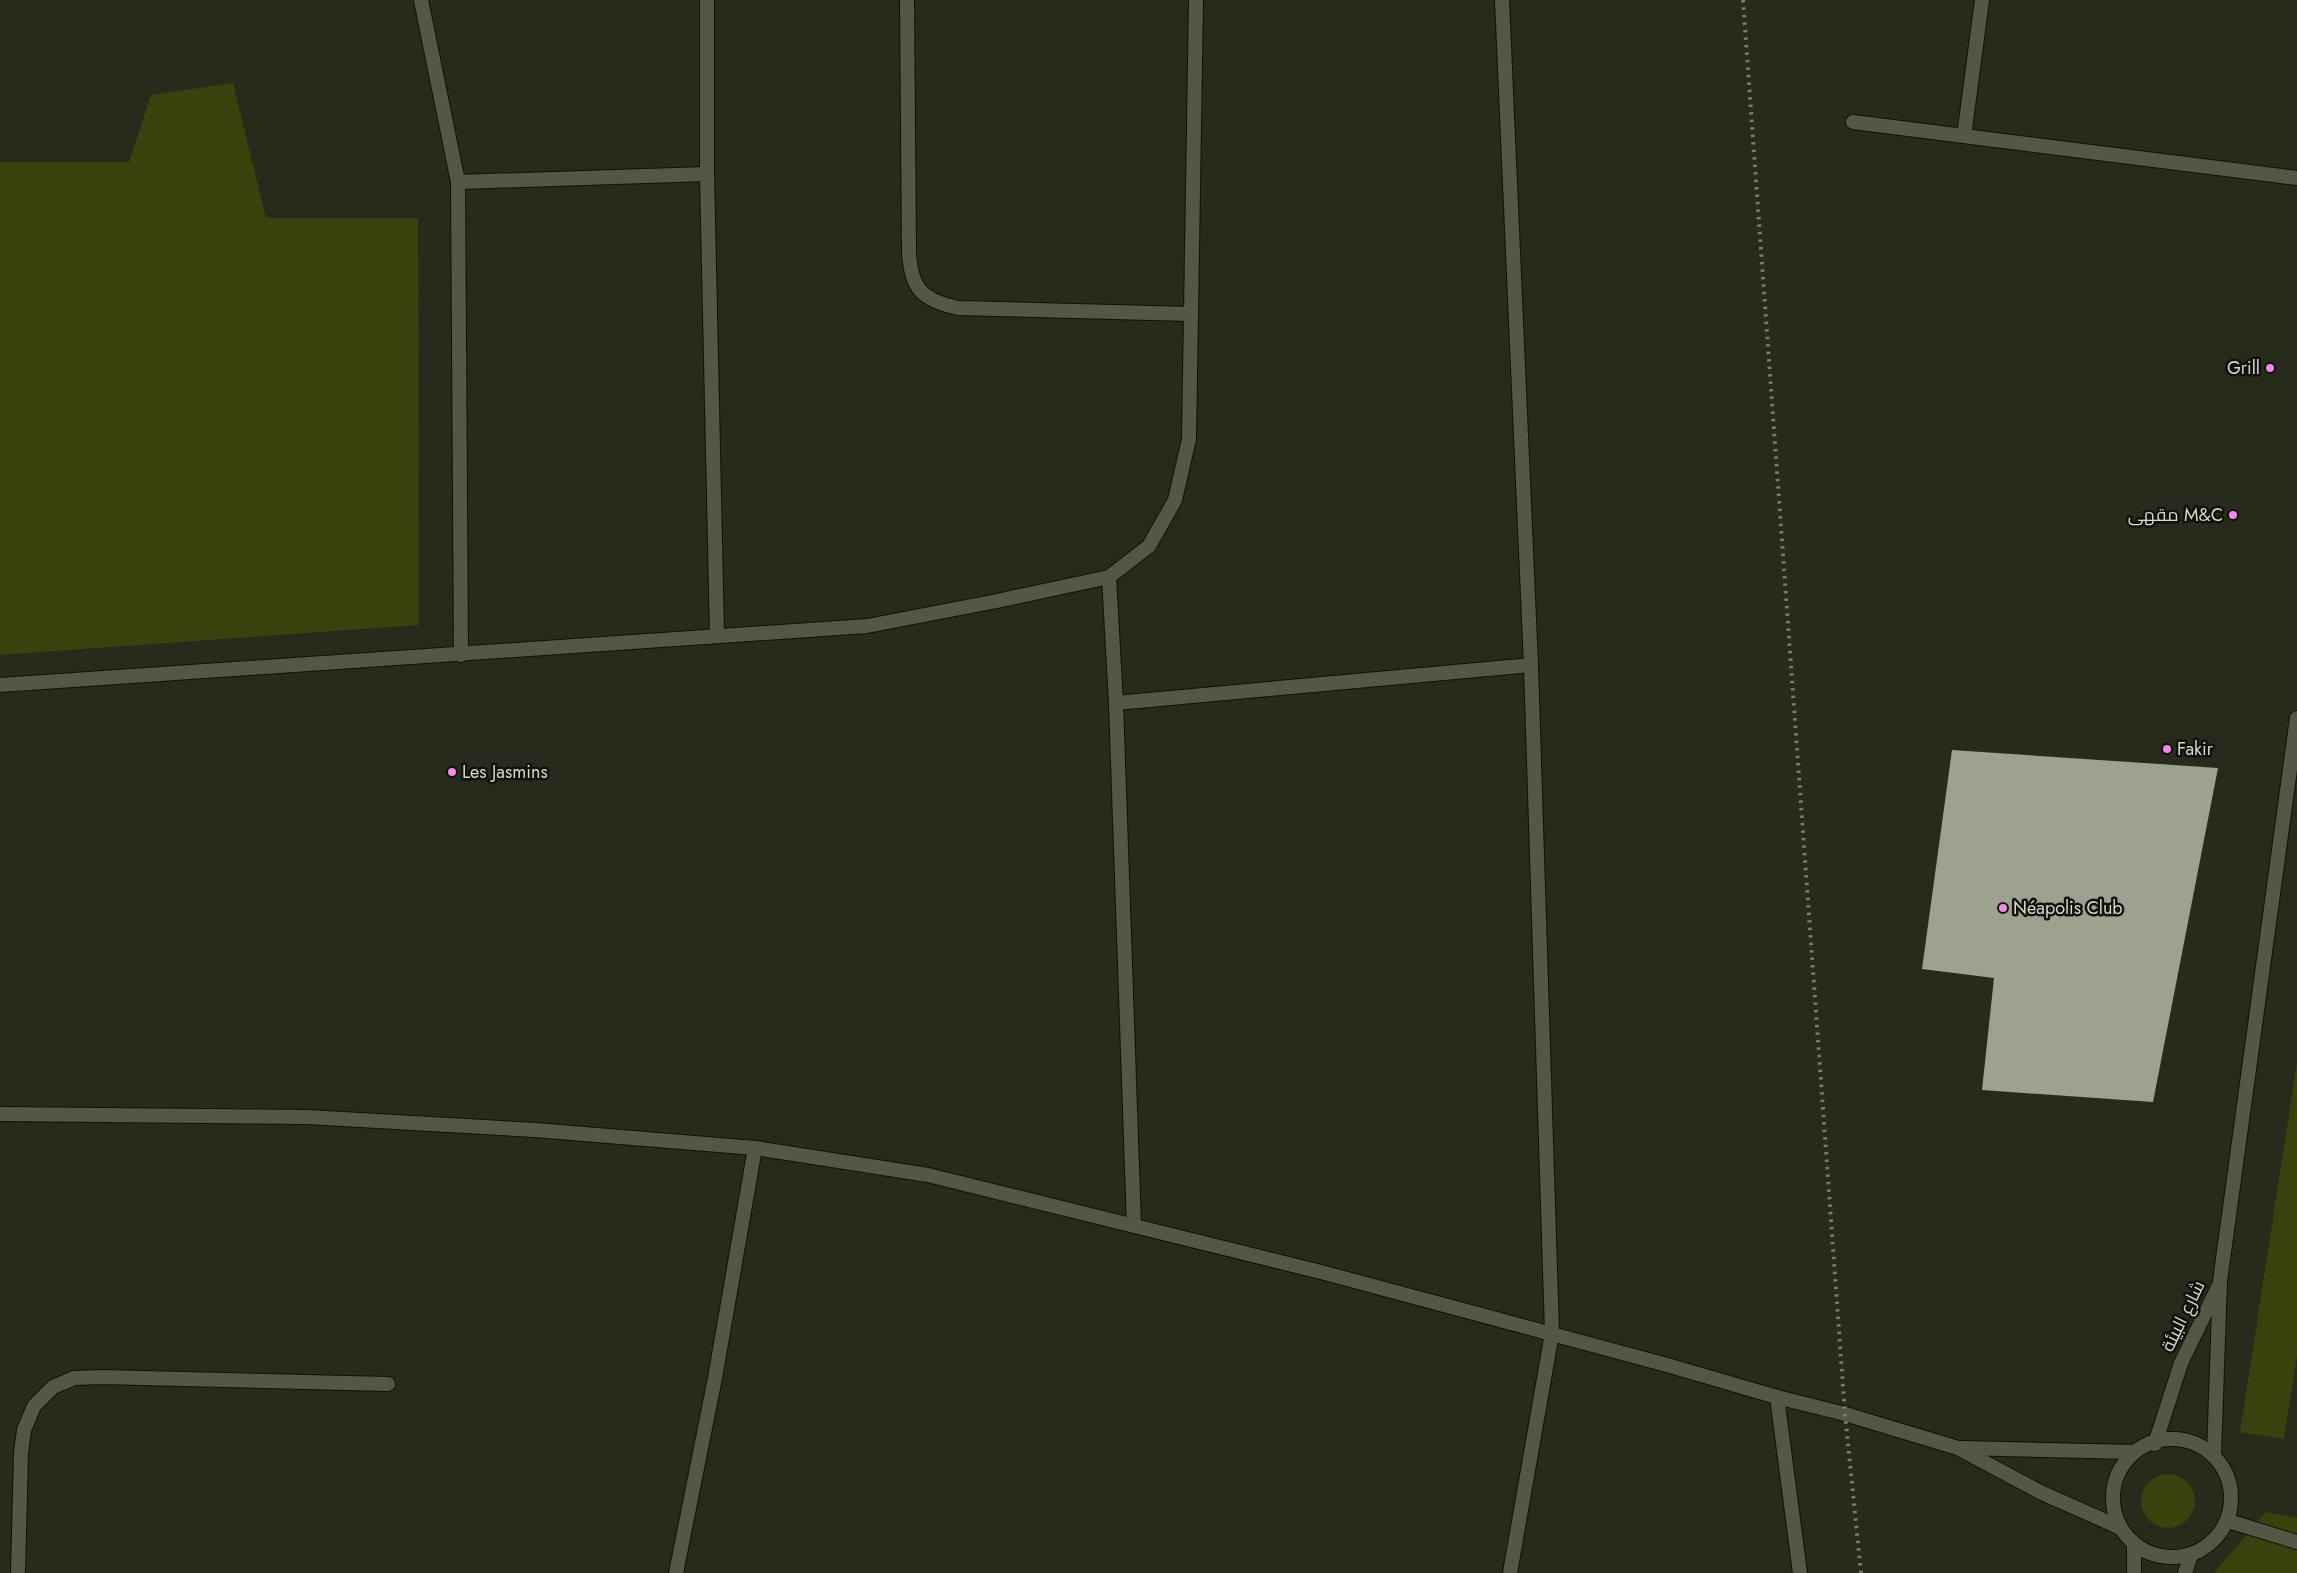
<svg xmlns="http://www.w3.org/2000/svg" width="2297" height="1573" font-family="Jost,Cairo,sans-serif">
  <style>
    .green { fill: #37420d }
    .building { fill: #9ca28f }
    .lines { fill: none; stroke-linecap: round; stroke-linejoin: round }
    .minor-casing { stroke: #0f1305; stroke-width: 16 }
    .secondary-casing { stroke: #0f1305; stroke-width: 16 }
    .minor { stroke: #535846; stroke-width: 14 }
    .secondary { stroke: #535846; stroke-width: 14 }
    .rail { stroke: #777b6d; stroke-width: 4; stroke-dasharray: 2.5 5; stroke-linecap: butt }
    .poi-dot { fill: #f688ed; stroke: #10120b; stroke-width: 2 }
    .labels { text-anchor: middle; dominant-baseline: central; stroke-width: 5; stroke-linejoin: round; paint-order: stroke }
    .poi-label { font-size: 18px; fill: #d6d9ce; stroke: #10120b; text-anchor: start }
    .street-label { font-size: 18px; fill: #d6d9ce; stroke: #10120b }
  </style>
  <rect width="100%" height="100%" fill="#262b1b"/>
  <!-- green -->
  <g class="green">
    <path d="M233,83L266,218H418L419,625L0,655V162H129L151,95Z"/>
    <path d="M2297,1062V1356L2284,1439L2240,1432Z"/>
    <circle cx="2168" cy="1501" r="27"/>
    <path d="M2266,1512L2297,1518V1573H2214Z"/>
  </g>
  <!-- building -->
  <path class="building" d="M1952,750L2218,768L2153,1102L1982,1090L1994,978L1922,969Z"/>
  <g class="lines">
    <!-- minor casing -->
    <g class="minor-casing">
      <g id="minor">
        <path d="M421,0L458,182L461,655"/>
        <path d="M707,0V174L717,635"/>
        <path d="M907,0L909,252C911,289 922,300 958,308L1191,314"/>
        <path d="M1502,0L1531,665L1552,1333L1510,1573"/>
        <path d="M1853,122L2297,178"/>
        <path d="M1964,136L1982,0"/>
        <path d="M458,182L707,174"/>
        <path d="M1109,577L1116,703L1134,1226"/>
        <path d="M0,685L867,626L997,601L1109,577L1149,546L1175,500L1189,439L1196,0"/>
        <path d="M1116,703L1531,665"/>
        <path d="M0,1114L307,1117L535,1130L755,1148L928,1175L1321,1272L1667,1365L1777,1397L1845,1414L1958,1448L2040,1492L2121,1528"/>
        <path d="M1777,1397L1800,1573"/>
        <path d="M1961,1448L2135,1452"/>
        <path d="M2228,1521L2297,1542"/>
        <path d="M18,1573L21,1453L24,1430L34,1406L53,1387L74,1378L102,1377L388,1384"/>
        <path d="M676,1573L715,1378L755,1148"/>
      </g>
    </g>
    <!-- secondary casing -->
    <g class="secondary-casing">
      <g id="secondary">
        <circle cx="2172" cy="1498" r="59"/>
        <path d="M2155,1444L2181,1363L2218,1287"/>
        <path d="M2214,1454L2220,1281L2297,718"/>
        <path d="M2134,1573V1545"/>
        <path d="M2185,1573L2191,1555"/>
      </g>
    </g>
    <!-- minor -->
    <use href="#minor" class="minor"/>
    <!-- secondary -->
    <use href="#secondary" class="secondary"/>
    <!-- rail -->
    <path class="rail" d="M1743,0L1845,1414L1861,1573"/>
  </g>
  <!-- markers -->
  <g class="poi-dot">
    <circle cx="2270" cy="368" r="5"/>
    <circle cx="2233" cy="515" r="5"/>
    <circle cx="2167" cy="749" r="5"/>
    <circle cx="452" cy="772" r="5"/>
    <circle cx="2003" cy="908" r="5"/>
  </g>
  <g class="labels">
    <!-- poi labels -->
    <g class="poi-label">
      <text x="2260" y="368" text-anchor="end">Grill</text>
      <text x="2223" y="515" text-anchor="end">مقهى M&amp;C</text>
      <text x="2177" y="749">Fakir</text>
      <text x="462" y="772">Les Jasmins</text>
      <text x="2013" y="908">Néapolis Club</text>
    </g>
    <!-- street labels -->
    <g class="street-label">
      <text transform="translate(2183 1316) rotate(-64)">شارع البيئة</text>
    </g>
  </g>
</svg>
